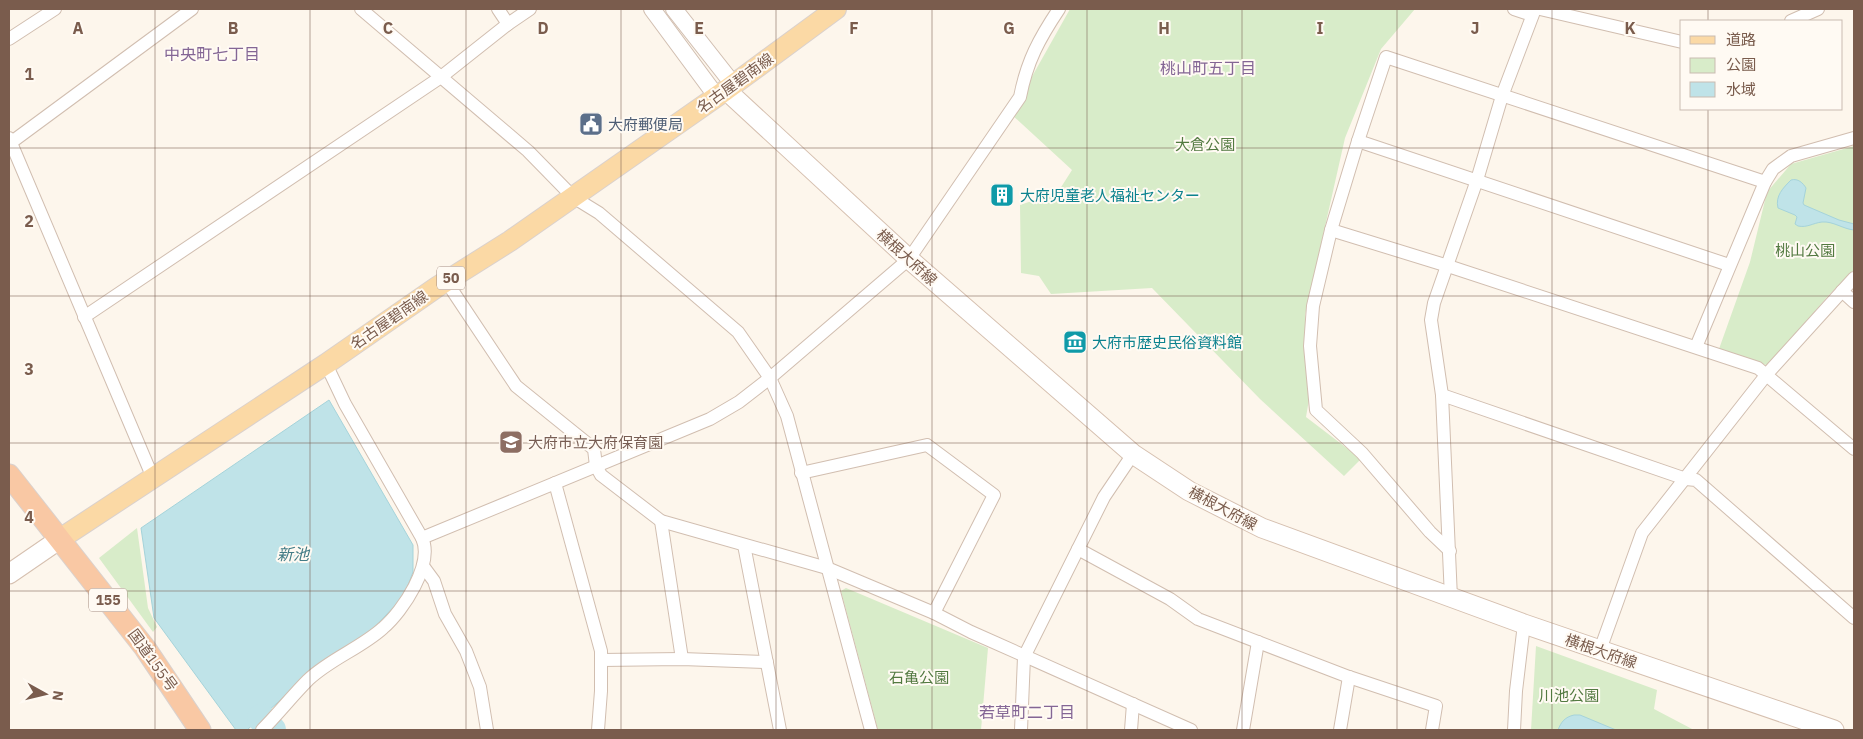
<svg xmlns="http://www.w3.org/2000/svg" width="1863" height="739" font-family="'IBM Plex Sans','Noto Sans JP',sans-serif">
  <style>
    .green { fill: #d8ecc9 }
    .water { fill: #bfe3e8; stroke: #a5d3da }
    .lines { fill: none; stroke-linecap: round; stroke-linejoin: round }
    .river { stroke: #bfe3e8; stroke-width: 28 }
    .minor-casing { stroke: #d1beb0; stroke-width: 14 }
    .tertiary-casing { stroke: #d1beb0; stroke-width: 18 }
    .secondary-casing { stroke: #d6c0b0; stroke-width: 21 }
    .primary-casing { stroke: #dad1cd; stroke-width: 22 }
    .trunk-casing { stroke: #dad1cd; stroke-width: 23 }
    .minor { stroke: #fff; stroke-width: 12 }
    .tertiary { stroke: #fff; stroke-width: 16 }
    .secondary { stroke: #fff; stroke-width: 19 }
    .primary { stroke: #fbd9a5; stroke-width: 20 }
    .trunk { stroke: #f9c8a4; stroke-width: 21 }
    .grid { fill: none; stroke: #7a5c4d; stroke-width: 1; stroke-opacity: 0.55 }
    .labels { text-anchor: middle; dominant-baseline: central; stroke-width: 4; stroke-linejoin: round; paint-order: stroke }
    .shield { fill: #fffaf3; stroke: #a28b7f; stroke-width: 1 }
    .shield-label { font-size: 14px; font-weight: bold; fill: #7a5c4d }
    .street-label { font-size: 15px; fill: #7a5c4d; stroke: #fffaf3 }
    .service-label { font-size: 15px; fill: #4e5e75; stroke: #fffaf3; text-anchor: start }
    .park-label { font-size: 15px; fill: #537a41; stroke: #fffaf3 }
    .culture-label { font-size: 15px; fill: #0d838f; stroke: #fffaf3; text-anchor: start }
    .education-label { font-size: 15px; fill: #785e54; stroke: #fffaf3; text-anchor: start }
    .neighbourhood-label { font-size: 16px; fill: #846695; stroke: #fffaf3 }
    .water-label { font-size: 16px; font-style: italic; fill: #437c86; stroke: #fffaf3 }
    .grid-label { font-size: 16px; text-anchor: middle; font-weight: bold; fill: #7a5c4d; stroke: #fffaf3; stroke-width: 4; stroke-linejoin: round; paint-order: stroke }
  </style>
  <rect width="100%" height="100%" fill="#fdf6ec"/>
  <!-- green -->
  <g class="green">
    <path d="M1070,9H1415L1381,49L1345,138L1305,315L1311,388L1306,417L1361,459L1344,476L1260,399L1152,288L1051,294L1039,276L1021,273L1020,205L1058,192L1072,170L1011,114Z"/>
    <path d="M1854,146V270L1827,297L1769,366L1719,349L1750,262L1767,192L1791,164Z"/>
    <path d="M137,528L148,608L157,627L153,632L99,558Z"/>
    <path d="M846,588L988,648L981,730H878L841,591Z"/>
    <path d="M1536,646L1657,690L1654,709L1694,730H1531Z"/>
  </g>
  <!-- water -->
  <g class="water">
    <path d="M1791,180C1798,178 1803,183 1806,188L1803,203L1804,205L1839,220L1854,224V230C1843,229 1833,221 1822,222C1813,223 1807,228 1798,226L1795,224L1797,217L1795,215L1778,208C1775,196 1783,188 1791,180Z"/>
    <path d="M329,400L413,545V572L404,596L368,634L326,659L247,730H236L154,618L141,528Z"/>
    <path d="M1574,715H1580L1616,730H1558C1561,722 1565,717 1574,715Z"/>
  </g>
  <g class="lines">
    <!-- river -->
    <path class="river" d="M261,718L272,730"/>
    <!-- minor casing -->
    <g class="minor-casing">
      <g id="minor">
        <path d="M361,9L528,151L573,197L599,213L738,332L770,378L787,416L871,730"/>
        <path d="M1514,9L1526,13L1534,9"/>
        <path d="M1540,9L1682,42"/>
        <path d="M1791,21L1818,9"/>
        <path d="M508,24L530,9"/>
        <path d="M9,39L55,9"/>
        <path d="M9,138L153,478"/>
        <path d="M1358,141L1729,265"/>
        <path d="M9,144L192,9"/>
        <path d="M1331,230L1448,266L1758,368L1854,449"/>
        <path d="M446,281L516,386L594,449L596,466L601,475L661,521L827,568L934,613L971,632L1191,730"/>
        <path d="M1842,291L1854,302"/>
        <path d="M84,317L441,77L508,24L498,9"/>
        <path d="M1696,347L1765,182L1773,169L1791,156L1854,138"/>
        <path d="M1442,395L1686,479L1696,480L1854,618"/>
        <path d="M801,473L927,445L994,495L934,613"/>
        <path d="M555,483L601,651V691L598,730"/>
        <path d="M661,521L682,659"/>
        <path d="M422,538L710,419L739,402L770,378L909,259L1020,97C1027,61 1039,39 1059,9"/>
        <path d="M744,545L780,730"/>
        <path d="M1078,549L1170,599L1198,619L1349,677L1436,706L1432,730"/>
        <path d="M1450,551L1430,532L1362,453L1316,410L1310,346L1313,306L1331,230L1358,141L1386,57L1765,182"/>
        <path d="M423,566L434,581L445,614L466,651L480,687L487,730"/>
        <path d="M1451,598L1442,395L1431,320L1434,303L1477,180L1502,96L1535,9"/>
        <path d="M1600,650L1642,533L1767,374L1854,278"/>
        <path d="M601,660L682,659L767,662"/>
        <path d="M262,730C278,714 292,696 308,680C330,659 361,648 383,628C403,611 434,564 422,538L345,404L326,364"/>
        <path d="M1021,730L1024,657L1104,497L1133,454"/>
        <path d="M1131,730L1133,704"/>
        <path d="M1243,730L1258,642"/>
        <path d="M1340,730L1349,677"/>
        <path d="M1514,730L1516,691L1524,624"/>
      </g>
    </g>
    <!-- tertiary casing -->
    <g class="tertiary-casing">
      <g id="tertiary">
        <path d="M652,9L717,97"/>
        <path d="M674,9L733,84"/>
      </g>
    </g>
    <!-- secondary casing -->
    <g class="secondary-casing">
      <g id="secondary">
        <path d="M726,90L909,259L1133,454L1189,491L1262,528L1524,624L1834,730"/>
        <path d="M9,574L60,539"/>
      </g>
    </g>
    <!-- primary casing -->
    <g class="primary-casing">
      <path id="primary" d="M60,539L326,364L437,287L510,241L726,90L836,9"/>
    </g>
    <!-- trunk casing -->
    <g class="trunk-casing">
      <path id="trunk" d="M9,475L145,648L200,730"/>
    </g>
    <!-- minor -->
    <use href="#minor" class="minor"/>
    <!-- tertiary -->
    <use href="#tertiary" class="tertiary"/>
    <!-- secondary -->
    <use href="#secondary" class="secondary"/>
    <!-- primary -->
    <use href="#primary" class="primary"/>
    <!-- trunk -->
    <use href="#trunk" class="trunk"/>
  </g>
  <!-- grid -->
  <path class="grid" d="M155,9V730M310,9V730M466,9V730M621,9V730M776,9V730M932,9V730M1087,9V730M1242,9V730M1397,9V730M1552,9V730M1708,9V21M1708,109V730M9,148H1854M9,296H1854M9,443H1854M9,591H1854"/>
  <!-- icons -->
  <defs>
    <g id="civic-square" transform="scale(1.25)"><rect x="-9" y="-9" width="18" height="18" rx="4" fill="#5c6f8a" stroke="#fffaf3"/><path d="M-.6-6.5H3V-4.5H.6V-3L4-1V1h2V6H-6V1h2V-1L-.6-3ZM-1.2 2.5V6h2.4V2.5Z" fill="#fff"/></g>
    <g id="building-square" transform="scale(1.25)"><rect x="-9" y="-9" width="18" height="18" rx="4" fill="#0f9aa8" stroke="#fffaf3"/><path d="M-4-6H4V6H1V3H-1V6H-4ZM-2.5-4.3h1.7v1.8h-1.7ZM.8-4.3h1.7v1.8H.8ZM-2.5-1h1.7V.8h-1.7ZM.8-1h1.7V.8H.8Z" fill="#fff"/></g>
    <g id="museum-square" transform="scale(1.25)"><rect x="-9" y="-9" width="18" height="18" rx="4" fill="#0f9aa8" stroke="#fffaf3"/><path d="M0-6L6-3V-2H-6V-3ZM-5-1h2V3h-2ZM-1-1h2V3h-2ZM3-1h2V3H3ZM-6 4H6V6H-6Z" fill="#fff"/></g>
    <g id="school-square" transform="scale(1.25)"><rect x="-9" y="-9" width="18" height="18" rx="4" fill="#8d6e63" stroke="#fffaf3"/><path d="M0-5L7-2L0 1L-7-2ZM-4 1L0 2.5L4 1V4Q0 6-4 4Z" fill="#fff"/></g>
  </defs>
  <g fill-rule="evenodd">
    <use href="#civic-square" x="591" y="124"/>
    <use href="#building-square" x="1002" y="195"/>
    <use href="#museum-square" x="1075" y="342"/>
    <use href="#school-square" x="511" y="442"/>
  </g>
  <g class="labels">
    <!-- shield labels -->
    <g class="shield">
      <rect x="437" y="266.5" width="28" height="23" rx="4"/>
      <rect x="89" y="588.5" width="38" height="23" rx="4"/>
    </g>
    <g class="shield-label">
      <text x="451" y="278">50</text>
      <text x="108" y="600">155</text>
    </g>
    <!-- street labels -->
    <g class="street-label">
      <text transform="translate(735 83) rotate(-36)">名古屋碧南線</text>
      <text transform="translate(907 257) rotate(42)">横根大府線</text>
      <text transform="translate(389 320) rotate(-35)">名古屋碧南線</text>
      <text transform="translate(1223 508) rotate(28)">横根大府線</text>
      <text transform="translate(1601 651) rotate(19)">横根大府線</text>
      <text transform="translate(153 660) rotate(54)">国道155号</text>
    </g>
    <!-- service labels -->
    <g class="service-label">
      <text x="608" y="124">大府郵便局</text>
    </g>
    <!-- park labels -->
    <g class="park-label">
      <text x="1205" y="144">大倉公園</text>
      <text x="1805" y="250">桃山公園</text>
      <text x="919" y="677">石亀公園</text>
      <text x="1569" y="695">川池公園</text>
    </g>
    <!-- culture labels -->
    <g class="culture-label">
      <text x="1020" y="195">大府児童老人福祉センター</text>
      <text x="1092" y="342">大府市歴史民俗資料館</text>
    </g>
    <!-- education labels -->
    <g class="education-label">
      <text x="528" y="442">大府市立大府保育園</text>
    </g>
    <!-- neighbourhood labels -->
    <g class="neighbourhood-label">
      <text x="212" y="54">中央町七丁目</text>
      <text x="1208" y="68">桃山町五丁目</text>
      <text x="1027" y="712">若草町二丁目</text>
    </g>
    <!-- water labels -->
    <g class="water-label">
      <text x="293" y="554">新池</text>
    </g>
  </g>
  <g class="grid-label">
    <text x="78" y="34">A</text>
    <text x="233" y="34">B</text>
    <text x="388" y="34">C</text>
    <text x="543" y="34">D</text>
    <text x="699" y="34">E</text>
    <text x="854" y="34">F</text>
    <text x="1009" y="34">G</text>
    <text x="1164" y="34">H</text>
    <text x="1320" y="34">I</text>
    <text x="1475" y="34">J</text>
    <text x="1630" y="34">K</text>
    <text x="29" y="80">1</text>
    <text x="29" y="227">2</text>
    <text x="29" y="375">3</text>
    <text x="29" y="523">4</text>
  </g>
  <!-- border -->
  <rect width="1863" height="739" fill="none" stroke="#7a5c4d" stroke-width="20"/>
  <!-- legend -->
  <rect x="1680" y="20" width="162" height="90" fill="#fffaf3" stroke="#cabbb1"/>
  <rect x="1690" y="36" width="25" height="8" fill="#fbd9a5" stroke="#cabbb1"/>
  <text x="1726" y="45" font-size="15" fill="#7a5c4d">道路</text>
  <rect x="1690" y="58" width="25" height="15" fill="#d8ecc9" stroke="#cabbb1"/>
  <text x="1726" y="70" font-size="15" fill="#7a5c4d">公園</text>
  <rect x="1690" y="82" width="25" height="15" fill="#bfe3e8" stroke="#cabbb1"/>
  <text x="1726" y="95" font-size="15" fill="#7a5c4d">水域</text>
  <!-- north arrow -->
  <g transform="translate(45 694) rotate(98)" stroke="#fffaf3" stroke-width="4" paint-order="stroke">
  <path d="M0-4L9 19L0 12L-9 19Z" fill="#7a5c4d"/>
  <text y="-8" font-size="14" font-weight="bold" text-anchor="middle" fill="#7a5c4d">N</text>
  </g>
</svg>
